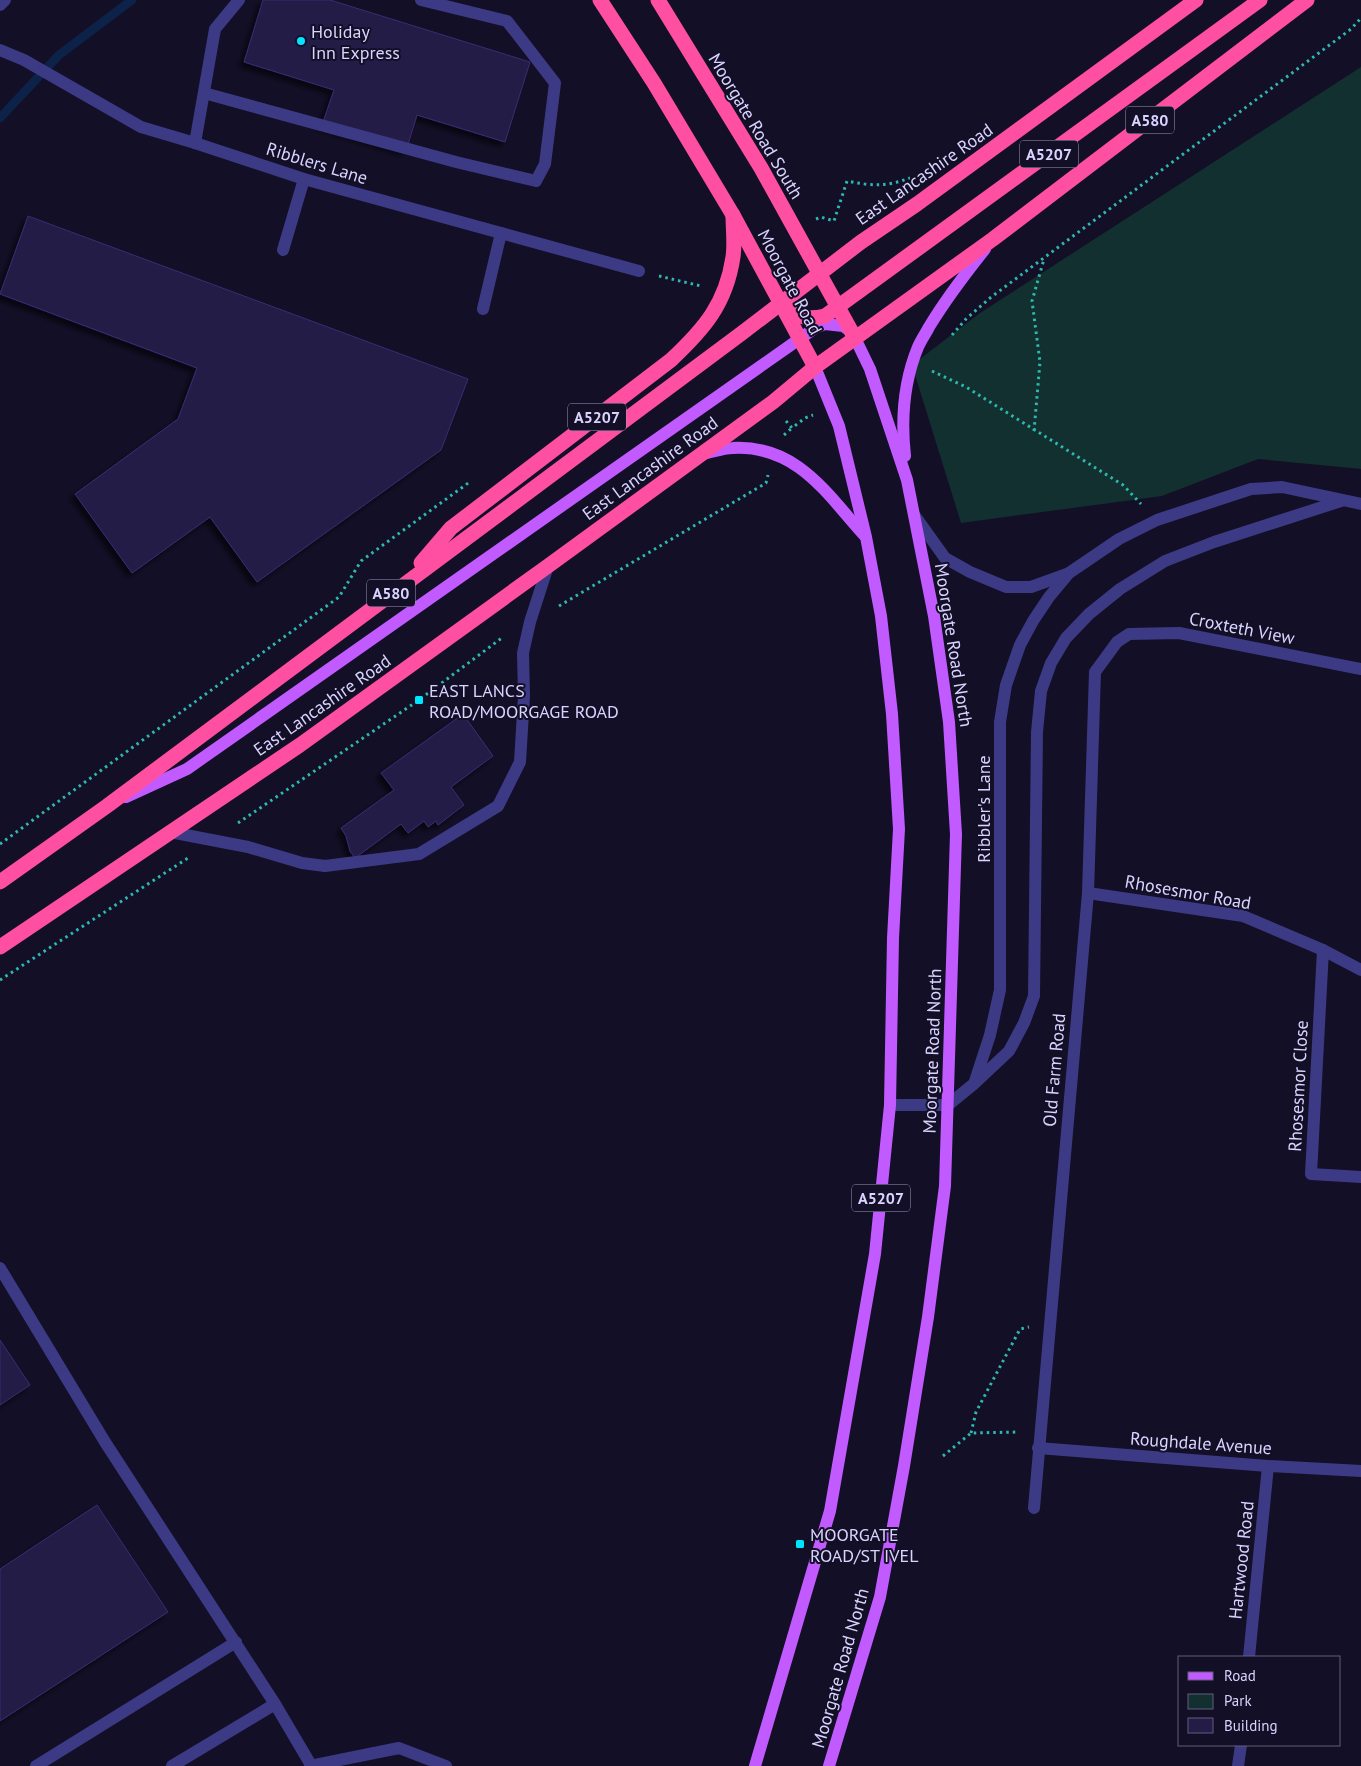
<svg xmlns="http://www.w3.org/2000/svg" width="1361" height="1766" font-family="'PT Sans',sans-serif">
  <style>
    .green { fill: #12302f }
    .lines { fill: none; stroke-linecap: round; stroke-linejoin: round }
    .stream { stroke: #0c2248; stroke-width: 9 }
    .building { fill: #241b47; stroke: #3b2d73; filter: url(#shadow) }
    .path { stroke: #2fb8b0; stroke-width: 3; stroke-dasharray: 2.5 4; stroke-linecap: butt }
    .minor { stroke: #3d3a85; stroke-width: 12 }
    .major { stroke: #c25bff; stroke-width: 12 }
    .highway { stroke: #ff4fa3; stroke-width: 15 }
    .poi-dot { fill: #00e5ff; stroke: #130f26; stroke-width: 2 }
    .labels { text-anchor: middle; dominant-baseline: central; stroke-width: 4; stroke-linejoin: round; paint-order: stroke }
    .shield { fill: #130f26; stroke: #9e99be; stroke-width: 1 }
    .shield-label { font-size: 16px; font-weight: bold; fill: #d9d4ff }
    .poi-label { font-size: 18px; fill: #d9d4ff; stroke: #130f26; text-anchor: start }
    .street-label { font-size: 18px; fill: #d9d4ff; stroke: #130f26 }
  </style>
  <defs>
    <filter id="shadow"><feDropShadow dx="-4.5" dy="4.5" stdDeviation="2.5" flood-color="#0009"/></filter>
  </defs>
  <rect width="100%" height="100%" fill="#130f26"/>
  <!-- green -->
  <path class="green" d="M1361,67V469L1258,459L1162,496L961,523L912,365L980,313Z"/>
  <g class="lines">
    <!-- stream -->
    <path class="stream" d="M0,118L59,55L132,0"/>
  </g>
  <!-- building -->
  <g class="building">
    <path d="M263,0H330L530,62L505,142L417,115L406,151L322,125L334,90L244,62Z"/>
    <path d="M28,216L468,379L441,450L257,582L210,517L132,573L75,494L178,419L197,368L0,294Z"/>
    <path d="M463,714L493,756L451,787L464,805L438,825L436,821L428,827L424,821L408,833L401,824L355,858L350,851L346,836L341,828L394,790L381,773Z"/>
    <path d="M0,1340L30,1385L0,1405Z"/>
    <path d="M97,1505L168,1612L0,1721V1569Z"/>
  </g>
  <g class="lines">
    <!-- path -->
    <g class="path">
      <path d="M816,219L821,217L834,221L847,181C872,186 886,187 910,178"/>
      <path d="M659,276L701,286"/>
      <path d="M952,335L966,319L990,298L1351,29L1361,18"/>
      <path d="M932,371L966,387L1123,485L1141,504"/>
      <path d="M786,421L792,428L805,418L813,415"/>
      <path d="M1034,431L1040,362L1032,301L1044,259"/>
      <path d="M784,435L792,428"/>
      <path d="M559,606L766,483L768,475"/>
      <path d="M238,823L419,700L503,637"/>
      <path d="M0,844L339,597L361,561L471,481"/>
      <path d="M0,980L188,858"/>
      <path d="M971,1433L976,1412L1020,1329L1029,1327"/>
      <path d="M943,1456L971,1433L1019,1432"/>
    </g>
    <!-- minor -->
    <g class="minor">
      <path d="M0,5L5,0"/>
      <path d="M0,50L24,60L141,127L195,143L304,179L639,271"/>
      <path d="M204,93L456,162L536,181L545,164L555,83L507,21L421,0"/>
      <path d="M195,143L215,29L239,0"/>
      <path d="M283,250L304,179"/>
      <path d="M483,309L501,233"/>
      <path d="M915,516L945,558L970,572L1006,587H1031L1067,574"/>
      <path d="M170,832L248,847L302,863L325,866L419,854L498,806L520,762L524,696L523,653L530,622L548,566"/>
      <path d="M1088,893L1243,916L1323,950L1361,970"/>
      <path d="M1323,950L1311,1174L1361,1177"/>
      <path d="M975,1081L990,1035L1000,990V722L1006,685L1020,645L1033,621L1049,597L1069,573L1119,539L1157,520L1251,489L1282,487L1361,504"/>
      <path d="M890,1105H948L975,1083L1009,1051L1024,1023L1034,996L1037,732L1041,691L1051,663L1066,638L1089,614L1120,589L1165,561L1214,542L1341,501"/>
      <path d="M0,1268L105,1442L275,1704L311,1765"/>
      <path d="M1038,1448L1268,1466L1361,1471"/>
      <path d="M1034,1508L1088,893L1095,672L1117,642L1129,634L1179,633L1361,669"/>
      <path d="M1249,1657L1268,1466"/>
      <path d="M36,1766L236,1642"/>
      <path d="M172,1766L275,1704"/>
      <path d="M310,1766L399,1748L446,1766"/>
      <path d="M1238,1766L1241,1745"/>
    </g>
    <!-- major -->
    <g class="major">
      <path d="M703,454C713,452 723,448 733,448C797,445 826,493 864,535"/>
      <path d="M905,456C901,420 904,381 918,347C921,340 926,333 929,327C946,299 965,274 985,249"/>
      <path d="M126,797L187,769L815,328L825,324L843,326L849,330L855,338L870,369L907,480L934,616L949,722L956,834L945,1186L928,1317L904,1466L880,1597L829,1766"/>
      <path d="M755,1766L830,1511L875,1254L890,1105L893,938L899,829L892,714L881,616L866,537L839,426L815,367"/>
    </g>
    <!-- highway -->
    <g class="highway">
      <path d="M600,0L654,83L733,215L815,367"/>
      <path d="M658,0L761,168L855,338"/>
      <path d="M780,303C795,316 804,321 825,316L1260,0"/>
      <path d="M421,563L451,528L671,360C704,329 726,304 733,257C735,244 733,229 733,215"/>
      <path d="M0,882L107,806L742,333L861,242L917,204L1196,0"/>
      <path d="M0,947L300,745L548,566L773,402L815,367L993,239L1307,0"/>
    </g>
  </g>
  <!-- markers -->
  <g class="poi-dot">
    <circle cx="301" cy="41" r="5"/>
    <rect x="414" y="695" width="10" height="10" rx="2.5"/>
    <rect x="795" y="1539" width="10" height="10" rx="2.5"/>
  </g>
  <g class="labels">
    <!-- shield labels -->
    <g class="shield">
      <rect x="1126" y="106.5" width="48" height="27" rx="4"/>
      <rect x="1020" y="140.5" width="58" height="27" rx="4"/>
      <rect x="568" y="403.5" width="58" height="27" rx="4"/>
      <rect x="367" y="579.5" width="48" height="27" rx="4"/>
      <rect x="852" y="1184.5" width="58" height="27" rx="4"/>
    </g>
    <g class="shield-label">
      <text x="1150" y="120">A580</text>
      <text x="1049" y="154">A5207</text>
      <text x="597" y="417">A5207</text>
      <text x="391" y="593">A580</text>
      <text x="881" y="1198">A5207</text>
    </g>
    <!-- poi labels -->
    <g class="poi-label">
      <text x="311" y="31">Holiday<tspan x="311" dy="21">Inn Express</tspan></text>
      <text x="429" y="690">EAST LANCS<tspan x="429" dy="21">ROAD/MOORGAGE ROAD</tspan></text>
      <text x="810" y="1534">MOORGATE<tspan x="810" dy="21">ROAD/ST IVEL</tspan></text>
    </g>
    <!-- street labels -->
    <g class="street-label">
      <text transform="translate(756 126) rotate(59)">Moorgate Road South</text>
      <text transform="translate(317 163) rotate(17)">Ribblers Lane</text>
      <text transform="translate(924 174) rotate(-35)">East Lancashire Road</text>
      <text transform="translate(790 282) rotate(62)">Moorgate Road</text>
      <text transform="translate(650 468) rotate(-36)">East Lancashire Road</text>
      <text transform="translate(1242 628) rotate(11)">Croxteth View</text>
      <text transform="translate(954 645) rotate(81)">Moorgate Road North</text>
      <text transform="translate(322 705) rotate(-35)">East Lancashire Road</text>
      <text transform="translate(983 809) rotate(-90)">Ribbler's Lane</text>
      <text transform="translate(1188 892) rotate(10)">Rhosesmor Road</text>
      <text transform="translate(932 1051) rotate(-88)">Moorgate Road North</text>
      <text transform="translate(1054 1070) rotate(-85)">Old Farm Road</text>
      <text transform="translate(1298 1086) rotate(-87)">Rhosesmor Close</text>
      <text transform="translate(1201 1443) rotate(4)">Roughdale Avenue</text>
      <text transform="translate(1241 1560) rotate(-84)">Hartwood Road</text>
      <text transform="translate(840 1668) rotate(-74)">Moorgate Road North</text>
    </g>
  </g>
  <!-- legend -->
  <rect x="1178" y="1656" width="162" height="90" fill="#130f26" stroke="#625e7d"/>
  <rect x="1188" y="1672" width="25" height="8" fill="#c25bff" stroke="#625e7d"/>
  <text x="1224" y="1681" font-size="15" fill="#d9d4ff">Road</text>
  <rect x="1188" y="1694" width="25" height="15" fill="#12302f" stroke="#625e7d"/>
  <text x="1224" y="1706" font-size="15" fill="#d9d4ff">Park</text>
  <rect x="1188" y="1718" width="25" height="15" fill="#241b47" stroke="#625e7d"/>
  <text x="1224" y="1731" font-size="15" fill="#d9d4ff">Building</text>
</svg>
